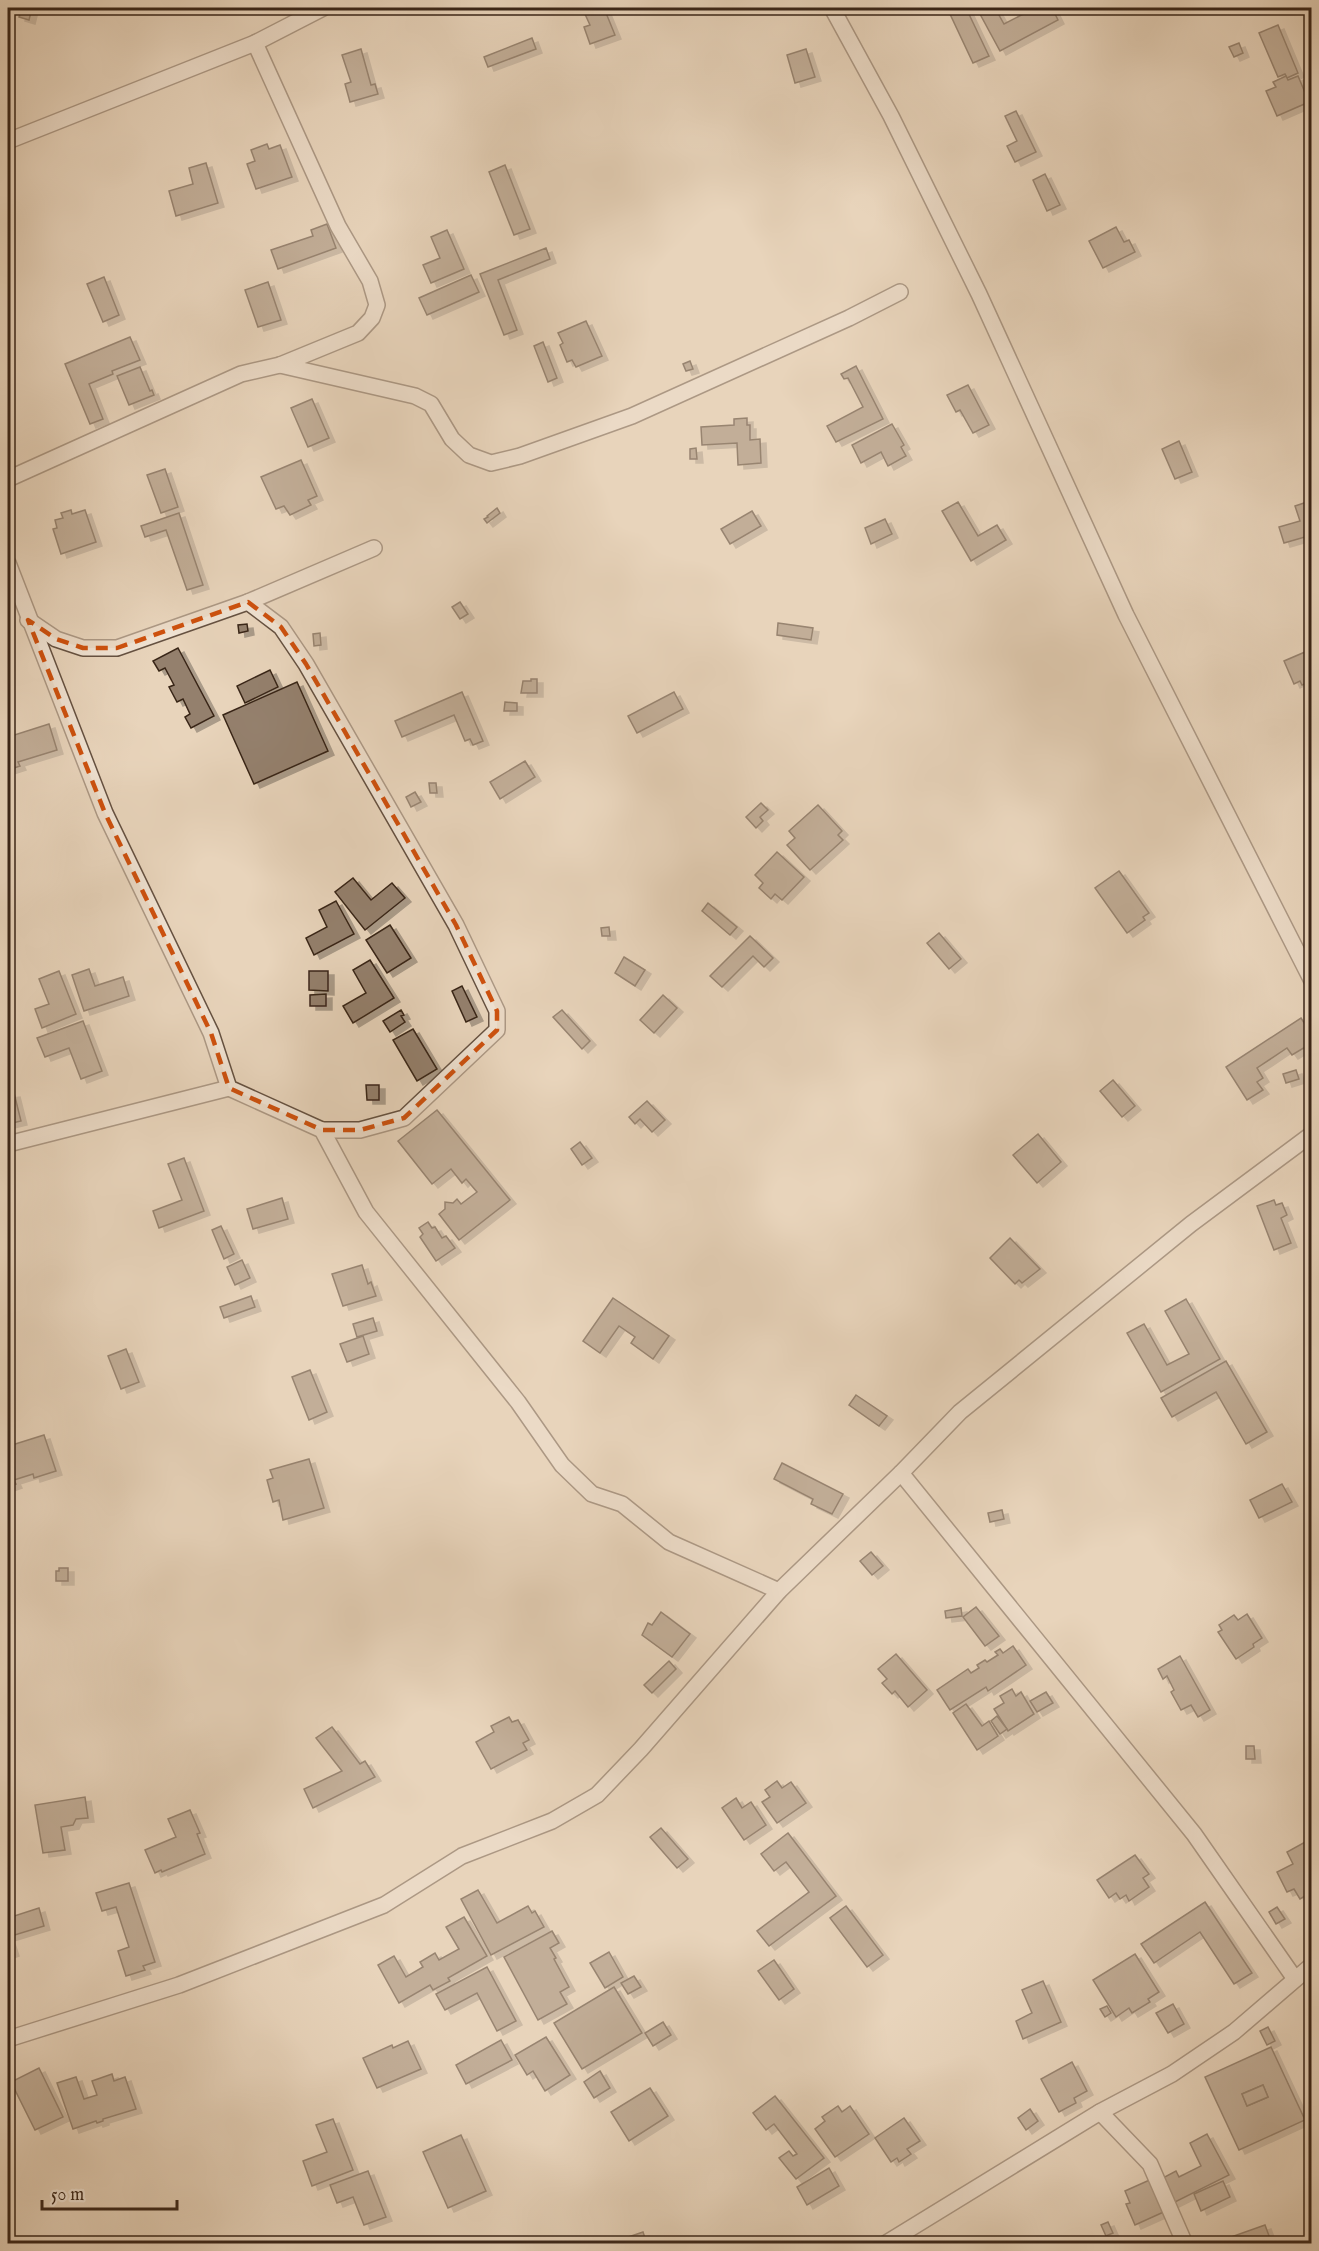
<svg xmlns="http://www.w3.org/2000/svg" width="1319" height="2251" font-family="'IM FELL English',serif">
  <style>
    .building { fill: #94806d; stroke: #392518; stroke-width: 1.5; fill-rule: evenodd; filter: url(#shadow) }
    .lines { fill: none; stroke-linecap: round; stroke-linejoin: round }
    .minor-casing { stroke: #655141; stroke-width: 18 }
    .minor { stroke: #f0e3d3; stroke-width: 15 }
    .marked { fill: none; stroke: #ce510e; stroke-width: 4.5; stroke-dasharray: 12 8; stroke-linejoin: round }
  </style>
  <defs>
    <filter id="shadow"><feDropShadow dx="6" dy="4" stdDeviation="0" flood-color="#0004"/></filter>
  </defs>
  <rect width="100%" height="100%" fill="#e8d4bb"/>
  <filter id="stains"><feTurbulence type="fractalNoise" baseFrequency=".00333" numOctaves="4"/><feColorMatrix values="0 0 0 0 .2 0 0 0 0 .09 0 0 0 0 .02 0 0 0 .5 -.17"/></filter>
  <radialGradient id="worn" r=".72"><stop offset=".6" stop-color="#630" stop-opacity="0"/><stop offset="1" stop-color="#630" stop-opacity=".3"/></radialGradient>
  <!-- building -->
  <g class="building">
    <path d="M22,8H32L29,20L19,17Z"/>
    <path d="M598,8H604L615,35L590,44L584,27L590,25L584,12Z"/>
    <path d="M963,8H966L989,56L973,63L950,14Z"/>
    <path d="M992,8H995L1004,24L1035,8H1052L1058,20L1000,51L980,14Z"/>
    <path d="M1278,25L1298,73L1287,78L1285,74L1278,77L1259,33Z"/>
    <path d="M532,38L536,49L488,67L484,57Z"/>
    <path d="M1239,43L1243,53L1234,57L1229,47Z"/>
    <path d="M361,49L371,85L375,84L378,94L350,102L345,84L351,82L342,55Z"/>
    <path d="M806,49L815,77L795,83L787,55Z"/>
    <path d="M1286,76L1288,80L1298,76L1309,102L1277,116L1266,91L1276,87L1273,82Z"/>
    <path d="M1016,111L1036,152L1015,162L1007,146L1017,141L1005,116Z"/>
    <path d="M267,144L269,149L280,145L292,177L256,189L247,164L255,161L251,150Z"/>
    <path d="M206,163L218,203L176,216L169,191L193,184L189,168Z"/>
    <path d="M505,165L530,229L514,235L489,172Z"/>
    <path d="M1045,174L1060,205L1047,211L1033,180Z"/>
    <path d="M327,224L336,248L278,269L271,250L313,236L311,230Z"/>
    <path d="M1116,227L1124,242L1129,240L1135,252L1103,268L1089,241Z"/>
    <path d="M447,230L464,269L431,283L423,265L440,258L431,237Z"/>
    <path d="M546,248L550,259L498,280L517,330L504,335L480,274Z"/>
    <path d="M471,275L479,292L427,315L419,298Z"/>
    <path d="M104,277L119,315L103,322L87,284Z"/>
    <path d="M268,282L281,320L258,327L245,290Z"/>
    <path d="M586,321L602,356L576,367L572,360L567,362L560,345L563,343L558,333Z"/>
    <path d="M130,337L140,360L112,371L113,374L89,384L103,419L90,424L65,364Z"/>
    <path d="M543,342L557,378L548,382L534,346Z"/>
    <path d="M690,361L693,369L686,371L683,364Z"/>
    <path d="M856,366L883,419L836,442L827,426L863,407L848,378L844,379L841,374Z"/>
    <path d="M140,367L150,391L152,390L154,395L129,405L117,376Z"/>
    <path d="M968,385L989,425L973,433L960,410L956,412L947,395Z"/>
    <path d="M312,399L329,438L308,447L291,408Z"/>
    <path d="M747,418V425H750V440L760,439L761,463L738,465L737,443L702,445L701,427L734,425V419Z"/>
    <path d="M892,424L904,445L901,447L906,456L888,466L881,452L861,463L852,445Z"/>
    <path d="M1179,441L1192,472L1175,479L1162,449Z"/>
    <path d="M696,448L697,459H690V449Z"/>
    <path d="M301,460L317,496L308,500L311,505L290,515L284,506L276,509L261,477Z"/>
    <path d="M165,469L178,507L161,513L147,475Z"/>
    <path d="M958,502L978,536L997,525L1006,540L971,561L942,511Z"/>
    <path d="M1307,502L1312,517V535L1284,543L1279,527L1300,521L1295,506Z"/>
    <path d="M497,508L500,513L487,523L484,519L488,517L487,516Z"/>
    <path d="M71,510L72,514L85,510L96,542L61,554L53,529L57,528L55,520L63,518L61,513Z"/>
    <path d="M752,511L761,526L730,544L721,529Z"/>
    <path d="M179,513L203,585L187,590L166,530L145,537L141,526Z"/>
    <path d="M885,519L892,534L871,544L865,528Z"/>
    <path d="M460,602L468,614L460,619L452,607Z"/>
    <path d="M778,623L813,628L811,640L777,635Z"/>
    <path d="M247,624L248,631L239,633L238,625Z"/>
    <path d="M320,633L321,645L314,646L313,634Z"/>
    <path d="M178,648L214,716L191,728L185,717L190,714L183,699L177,702L169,687L174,685L165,668L159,671L153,661Z"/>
    <path d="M1312,649V681L1302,685L1300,681L1294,684L1284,661Z"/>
    <path d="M270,670L278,687L245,703L237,686Z"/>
    <path d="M531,679H537V693H521L523,681H531Z"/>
    <path d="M297,682L328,751L254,784L223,715Z"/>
    <path d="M462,692L483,741L473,745L470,739L465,741L454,715L402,737L395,721Z"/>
    <path d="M674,692L683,709L637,733L628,716Z"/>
    <path d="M505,702L517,703V711H504Z"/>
    <path d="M49,724L57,750L18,762L20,766L8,770V737Z"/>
    <path d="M525,761L535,777L500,799L490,782Z"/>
    <path d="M429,783H436L437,793H430Z"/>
    <path d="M415,792L421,802L411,807L406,797Z"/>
    <path d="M761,803L768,810L760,817L763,821L756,828L746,817Z"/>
    <path d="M818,805L842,831L838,835L843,840L810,870L787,845L795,838L789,831Z"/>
    <path d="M777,852L804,877L782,900L775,894L771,899L759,888L763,883L755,875Z"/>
    <path d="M1119,871L1149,913L1143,917L1145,920L1127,933L1095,888Z"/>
    <path d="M353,878L371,900L392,883L405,898L365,930L335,892Z"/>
    <path d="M336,901L354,934L314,955L306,938L327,927L319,910Z"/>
    <path d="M708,903L737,927L730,935L702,911Z"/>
    <path d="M390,925L411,958L387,973L366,940Z"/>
    <path d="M609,927L610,936H602L601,928Z"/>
    <path d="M939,933L961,959L949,969L927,943Z"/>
    <path d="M750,936L773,958L764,967L753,956L722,987L710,976Z"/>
    <path d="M624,957L645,970L635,986L615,973Z"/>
    <path d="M370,960L394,998L353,1023L343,1006L366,993L353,970Z"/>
    <path d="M89,969L95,986L123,977L129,996L84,1011L72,975Z"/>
    <path d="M59,971L76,1014L42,1028L35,1009L49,1004L39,979Z"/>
    <path d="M309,971H328V991L309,990Z"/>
    <path d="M462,986L477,1017L466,1022L452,991Z"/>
    <path d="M326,994V1006H310V995Z"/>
    <path d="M663,995L677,1008L654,1033L640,1020Z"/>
    <path d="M401,1010L404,1015L401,1016L405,1022L390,1032L383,1021Z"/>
    <path d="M562,1010L590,1041L582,1049L553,1017Z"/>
    <path d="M1301,1018L1312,1035V1043L1292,1055L1287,1048L1257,1068L1263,1078L1257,1082L1263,1090L1247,1100L1226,1067Z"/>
    <path d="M83,1021L102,1071L81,1079L69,1048L45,1057L37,1038Z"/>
    <path d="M413,1029L437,1069L417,1081L393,1040Z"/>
    <path d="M1296,1070L1299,1079L1286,1083L1283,1074Z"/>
    <path d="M1113,1080L1135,1106L1122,1117L1100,1091Z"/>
    <path d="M366,1085H379V1100H367Z"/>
    <path d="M14,1093L21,1121L8,1124V1094Z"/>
    <path d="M647,1101L665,1120L652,1132L640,1119L635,1124L629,1117Z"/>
    <path d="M437,1110L510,1200L459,1240L439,1214L445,1209V1202L453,1203L457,1199L461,1204L477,1192L466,1179L462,1183L451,1169L432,1184L398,1141Z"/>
    <path d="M1038,1134L1061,1162L1037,1183L1013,1155Z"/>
    <path d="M580,1142L592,1158L582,1165L571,1149Z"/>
    <path d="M184,1158L204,1211L159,1228L153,1211L182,1200L168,1164Z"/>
    <path d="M282,1198L288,1219L253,1229L247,1209Z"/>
    <path d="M1274,1200L1276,1205L1282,1203L1287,1215L1281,1218L1291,1243L1274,1250L1257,1206Z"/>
    <path d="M428,1222L432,1228L435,1227L442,1238L446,1236L455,1248L436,1261L420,1237L423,1234L419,1228Z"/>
    <path d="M221,1226L234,1254L224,1259L212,1230Z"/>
    <path d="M1010,1238L1040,1269L1022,1283L1019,1280L1015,1284L990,1258Z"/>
    <path d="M242,1260L250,1278L235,1285L227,1267Z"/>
    <path d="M362,1265L368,1284L371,1282L376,1296L343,1306L332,1274Z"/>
    <path d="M251,1296L255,1307L224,1318L220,1307Z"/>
    <path d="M613,1298L669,1336L653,1359L631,1343L635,1337L619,1326L600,1353L583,1341Z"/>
    <path d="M1186,1299L1220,1359L1161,1392L1127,1333L1144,1324L1167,1365L1189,1354L1165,1311Z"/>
    <path d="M373,1318L377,1331L357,1337L353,1324Z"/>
    <path d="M363,1336L369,1354L347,1362L340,1344Z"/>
    <path d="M126,1349L139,1382L121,1389L108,1356Z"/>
    <path d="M1226,1361L1267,1432L1246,1444L1216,1392L1172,1417L1161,1398Z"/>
    <path d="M310,1370L327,1412L309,1420L292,1377Z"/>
    <path d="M856,1395L887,1416L879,1426L849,1405Z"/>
    <path d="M44,1435L56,1471L34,1478L33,1474L14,1480L16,1484L8,1487V1456L14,1453L12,1445Z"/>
    <path d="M309,1459L324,1508L283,1520L279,1500L273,1502L267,1480L273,1478L270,1470Z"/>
    <path d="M782,1463L843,1494L832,1514L811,1504L813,1499L774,1479Z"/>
    <path d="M1282,1484L1292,1502L1259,1518L1250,1500Z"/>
    <path d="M1002,1510L1004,1519L990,1522L988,1513Z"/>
    <path d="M871,1552L883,1566L872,1575L860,1561Z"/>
    <path d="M59,1568H68V1581H56V1571H59Z"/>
    <path d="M976,1607L999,1636L985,1646L963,1617Z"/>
    <path d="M961,1608L962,1616L946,1618L945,1611Z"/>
    <path d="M661,1612L690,1634L672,1657L642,1635L648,1623L652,1625Z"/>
    <path d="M1247,1614L1262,1638L1253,1644L1254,1647L1236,1659L1218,1632L1222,1630L1219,1625L1234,1615L1238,1620Z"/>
    <path d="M1013,1646L1026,1665L988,1691L986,1687L950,1710L937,1690L968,1669L971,1673L979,1668L977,1665L985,1660L987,1662L998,1655L995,1652L1000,1649L1003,1653Z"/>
    <path d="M896,1654L927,1690L908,1707L895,1691L892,1694L882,1683L887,1679L878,1669Z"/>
    <path d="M1180,1656L1210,1710L1198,1717L1191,1705L1181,1710L1171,1692L1174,1690L1167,1676L1163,1679L1158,1669Z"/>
    <path d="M669,1661L676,1669L652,1693L644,1685Z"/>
    <path d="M1012,1689L1016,1696L1021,1692L1034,1714L1008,1731L994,1709L1004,1703L1000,1696Z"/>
    <path d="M1046,1692L1053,1703L1037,1712L1030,1701Z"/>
    <path d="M966,1704L982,1726L989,1721L998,1736L977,1750L953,1713Z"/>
    <path d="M997,1716L1007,1729L1000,1734L991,1721Z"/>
    <path d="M509,1717L512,1722L518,1720L529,1740L523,1743L527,1750L491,1769L476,1742L494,1732L491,1726Z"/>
    <path d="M332,1727L360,1764L365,1761L375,1777L313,1808L304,1789L342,1771L316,1738Z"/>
    <path d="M1246,1746H1254L1255,1759H1246Z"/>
    <path d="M777,1781L782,1788L791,1782L806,1803L777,1823L762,1802L770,1797L765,1790Z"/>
    <path d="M85,1797L88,1818L76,1819L73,1825L61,1827L65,1850L43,1853L35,1805Z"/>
    <path d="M736,1798L742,1808L751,1802L766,1825L744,1840L722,1808Z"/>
    <path d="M190,1810L200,1833L197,1834L205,1854L162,1872L161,1870L155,1873L145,1850L176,1837L168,1819Z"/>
    <path d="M661,1828L688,1859L677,1868L650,1837Z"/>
    <path d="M788,1833L836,1896L769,1946L757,1931L809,1892L786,1862L774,1871L761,1854Z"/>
    <path d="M1307,1841L1312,1849V1892L1300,1899L1294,1889L1287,1892L1277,1872L1293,1864L1287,1852Z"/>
    <path d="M1135,1855L1149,1874L1143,1878L1149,1887L1129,1901L1126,1895L1120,1899L1116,1893L1109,1898L1097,1880Z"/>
    <path d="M129,1883L155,1962L143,1966L145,1970L126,1976L118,1951L129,1947L116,1907L102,1911L96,1893Z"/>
    <path d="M478,1890L497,1923L528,1906L532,1913L535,1911L544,1927L491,1955L461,1899Z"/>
    <path d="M1205,1902L1252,1973L1234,1984L1200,1932L1154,1963L1141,1944Z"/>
    <path d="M846,1906L883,1955L867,1967L830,1918Z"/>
    <path d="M1277,1907L1285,1919L1276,1924L1269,1912Z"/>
    <path d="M39,1908L44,1926L8,1937L13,1952L8,1954V1918Z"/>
    <path d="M464,1917L487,1956L448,1978L450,1981L433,1990L430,1985L399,2003L378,1965L394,1956L406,1977L423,1967L420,1962L435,1953L439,1960L459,1949L446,1927Z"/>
    <path d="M552,1931L559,1943L550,1948L556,1958L554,1959L569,1987L560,1992L567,2004L538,2020L504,1957Z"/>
    <path d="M609,1952L623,1977L605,1988L590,1963Z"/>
    <path d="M1135,1954L1159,1992L1148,1999L1150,2002L1132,2013L1129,2008L1116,2017L1093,1980Z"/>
    <path d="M774,1960L794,1989L779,2000L758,1971Z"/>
    <path d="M487,1967L516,2021L497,2031L477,1993L445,2010L436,1994Z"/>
    <path d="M634,1976L641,1987L628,1994L621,1983Z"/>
    <path d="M1043,1981L1061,2022L1023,2039L1016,2021L1032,2013L1022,1990Z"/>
    <path d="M614,1987L642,2033L582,2069L554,2023Z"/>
    <path d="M1173,2004L1184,2024L1168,2033L1156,2013Z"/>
    <path d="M1107,2006L1111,2013L1105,2017L1100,2009Z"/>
    <path d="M663,2022L671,2035L653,2046L645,2033Z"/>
    <path d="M1268,2027L1275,2041L1267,2045L1260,2031Z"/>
    <path d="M546,2037L570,2075L545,2091L533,2071L527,2075L515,2055Z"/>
    <path d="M501,2040L512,2060L466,2084L456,2065Z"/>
    <path d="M408,2041L421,2069L377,2088L363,2058L392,2045L393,2048Z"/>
    <path d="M1271,2047L1305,2120L1239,2150L1205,2077ZM1263,2085L1268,2097L1247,2106L1242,2094Z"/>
    <path d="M1072,2062L1087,2091L1074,2098L1076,2103L1059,2112L1041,2079Z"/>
    <path d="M39,2068L63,2117L35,2130L11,2082Z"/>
    <path d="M600,2071L610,2088L594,2098L584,2082Z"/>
    <path d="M112,2074L114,2081L125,2077L136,2109L103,2119V2121L97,2123L96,2121L73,2129L57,2083L76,2077L84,2099L97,2095L92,2081Z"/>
    <path d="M1263,2085L1268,2097L1247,2106L1242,2094Z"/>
    <path d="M650,2088L668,2116L629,2141L611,2112Z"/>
    <path d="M775,2096L824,2158L796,2179L779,2158L789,2151L793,2156L797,2154L774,2124L766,2130L753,2113Z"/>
    <path d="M838,2106L842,2112L850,2106L869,2134L835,2157L815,2129L825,2121L822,2117Z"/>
    <path d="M1030,2109L1038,2121L1026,2130L1018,2118Z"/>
    <path d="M904,2118L920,2141L907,2149L911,2154L899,2162L897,2158L891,2162L875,2138Z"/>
    <path d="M333,2119L353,2170L312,2186L303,2161L327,2152L316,2125Z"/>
    <path d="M1207,2134L1229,2175L1171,2204L1159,2180L1176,2171L1179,2177L1201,2166L1190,2143Z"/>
    <path d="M461,2135L486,2191L448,2208L423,2152Z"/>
    <path d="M829,2168L839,2186L807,2205L797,2187Z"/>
    <path d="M368,2171L386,2217L364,2225L353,2197L337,2203L330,2185Z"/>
    <path d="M1154,2178L1168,2210L1135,2225L1126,2204L1130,2203L1125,2191Z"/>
    <path d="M1223,2181L1230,2197L1201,2211L1194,2194Z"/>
    <path d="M1108,2222L1113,2233L1106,2236L1101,2225Z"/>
    <path d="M1265,2225L1272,2244H1215L1214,2243Z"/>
    <path d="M643,2232L647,2244H608Z"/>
  </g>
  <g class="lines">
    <!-- minor casing -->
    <g class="minor-casing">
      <g id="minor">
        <path d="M832,8L891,116L979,294L1126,615L1312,981"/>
        <path d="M8,141L255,43L323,8"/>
        <path d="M280,365L415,396L431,404L452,439L469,455L491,463L520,456L632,416L849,318L900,292"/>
        <path d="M8,479L241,374L280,365L358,333L372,318L377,305L370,281L338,226L255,43"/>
        <path d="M8,563L105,813L211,1033L229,1088L322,1130L366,1212L518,1402L562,1465L592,1494L622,1504L669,1542L779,1591"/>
        <path d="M248,602L281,627L306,664L456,925L497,1011V1030L404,1118L360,1130H322"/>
        <path d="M28,620L56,639L83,648H117L248,602L374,548"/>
        <path d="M8,1144L229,1088"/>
        <path d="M901,1473L1194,1834L1295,1979"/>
        <path d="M8,2039L179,1985L384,1905L462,1856L552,1821L597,1795L641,1749L779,1591L901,1473L960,1412L1191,1224L1312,1134"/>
        <path d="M1100,2112L1150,2164L1185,2244"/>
        <path d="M885,2244L1100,2112L1172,2074L1234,2032L1312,1965"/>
      </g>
    </g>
    <!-- minor -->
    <use href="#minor" class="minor"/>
  </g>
  <!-- marked area -->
  <path d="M0 0H1319V2251H0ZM248,602L281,627L306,664L456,925L497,1011V1030L404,1118L360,1130H322L229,1088L211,1033L105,813L28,620L56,639L83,648H117Z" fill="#e8d4bb" fill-opacity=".55" fill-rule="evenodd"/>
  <path class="marked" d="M248,602L281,627L306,664L456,925L497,1011V1030L404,1118L360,1130H322L229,1088L211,1033L105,813L28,620L56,639L83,648H117Z"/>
  <!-- margin -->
  <rect width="1319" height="2251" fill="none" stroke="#e8d4bb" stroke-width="30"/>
  <rect x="9" y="9" width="1301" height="2233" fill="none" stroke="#392518" stroke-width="3"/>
  <rect x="15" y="15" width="1289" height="2221" fill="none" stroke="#392518" stroke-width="1.5"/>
  <!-- scale -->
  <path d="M42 2200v9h135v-9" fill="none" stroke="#392518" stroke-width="3"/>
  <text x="51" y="2200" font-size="18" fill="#392518" stroke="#f0e3d3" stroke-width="4.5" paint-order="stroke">50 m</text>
  <rect width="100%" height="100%" filter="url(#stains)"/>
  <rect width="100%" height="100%" fill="url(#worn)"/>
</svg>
